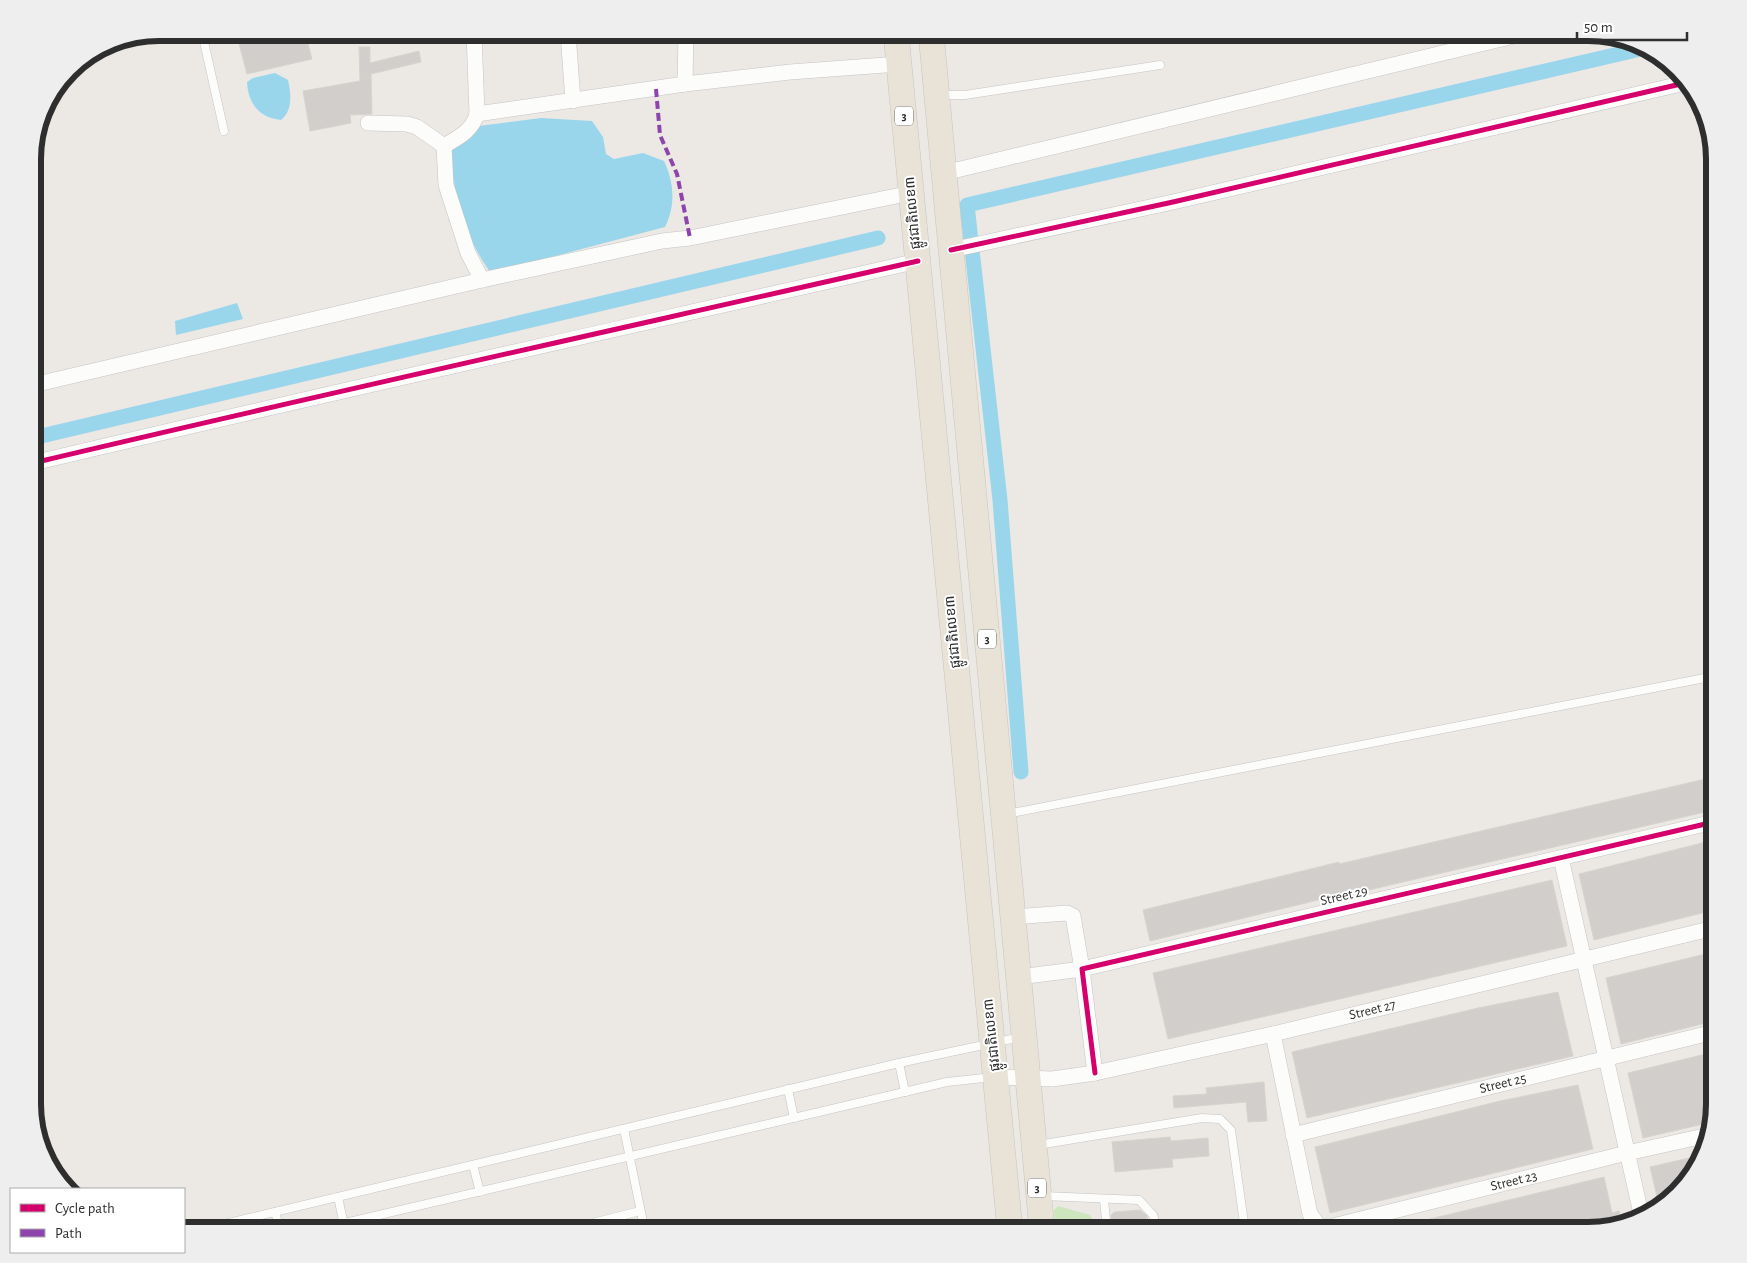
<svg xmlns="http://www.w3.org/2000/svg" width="1747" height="1263" font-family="'Alegreya Sans','Noto Sans Khmer',sans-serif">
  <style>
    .green { fill: #cee6be }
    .water { fill: #99d6ec }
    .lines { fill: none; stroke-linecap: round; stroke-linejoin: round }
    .canal { stroke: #99d6ec; stroke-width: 15 }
    .building { fill: #d1cecb; stroke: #d7d4d0 }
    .service-casing { stroke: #c5c4c5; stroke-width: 9 }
    .minor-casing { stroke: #c5c4c5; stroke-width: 16 }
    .trunk-casing { stroke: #c6c5c4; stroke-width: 26 }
    .service { stroke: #fcfcfb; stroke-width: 8 }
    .minor { stroke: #fcfcfb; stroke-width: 15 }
    .trunk { stroke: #e9e2d6; stroke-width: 25 }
    .quiet { stroke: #8e44ad; stroke-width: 4; stroke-dasharray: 8 4; stroke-linecap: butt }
    .cycleway-casing { stroke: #fff; stroke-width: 8 }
    .cycleway { stroke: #d6006c; stroke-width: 5 }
    .labels { text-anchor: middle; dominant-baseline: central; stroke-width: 4; stroke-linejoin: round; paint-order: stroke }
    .shield { fill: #fff; stroke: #6d6d6d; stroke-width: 1 }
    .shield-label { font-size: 12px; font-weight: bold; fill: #2e2e2e }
    .street-label { font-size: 14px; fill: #2e2e2e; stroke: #fff }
    .rim { fill: none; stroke: #2e2e2e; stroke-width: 6 }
  </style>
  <rect width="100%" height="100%" fill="#ece8e4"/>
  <!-- green -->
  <path class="green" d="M1058,1206L1090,1215L1099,1230H1055L1054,1210Z"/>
  <!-- water -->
  <g class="water">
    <path d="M275,73L288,80C291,94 293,110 281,120C259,118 248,103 247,82L253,78Z"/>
    <path d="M541,118L592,121L603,137L606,154L614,159L643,153L664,161C674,182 676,205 665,227L491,273C465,239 454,192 449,150L479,126Z"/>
    <path d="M237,303L243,319L176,335L175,321Z"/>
  </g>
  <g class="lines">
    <!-- canal -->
    <g class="canal">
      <path d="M33,438L878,238"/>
      <path d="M1021,772L1000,500L967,205L1645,48"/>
    </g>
  </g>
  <!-- building -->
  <g class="building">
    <path d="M236,32H305L312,59L247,74Z"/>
    <path d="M359,47H370V63L419,51L421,62L371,74L372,114L350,115L351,123L310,131L303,91L360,81Z"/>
    <path d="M1714,777V810L1360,892L1359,890L1150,941L1143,910L1339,862V864Z"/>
    <path d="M1714,840V910L1594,940L1579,874Z"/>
    <path d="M1552,880L1567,946L1168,1039L1153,973Z"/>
    <path d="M1714,952V1021L1621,1044L1606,978Z"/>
    <path d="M1558,992L1573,1056L1307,1118L1292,1052L1478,1008Z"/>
    <path d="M1714,1052V1104L1712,1122L1643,1138L1628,1073Z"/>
    <path d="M1264,1082L1267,1121L1248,1122L1246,1102L1174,1108L1173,1096L1207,1094L1206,1088Z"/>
    <path d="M1578,1085L1593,1149L1330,1213L1315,1147L1500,1101Z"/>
    <path d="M1170,1137L1171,1141L1208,1138L1209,1156L1172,1159L1173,1167L1115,1172L1112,1142Z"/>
    <path d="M1702,1155L1688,1181L1659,1205L1650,1167Z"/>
    <path d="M1604,1177L1612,1213L1619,1211L1622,1222L1588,1230H1402L1401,1226Z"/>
    <path d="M1140,1210L1147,1216L1148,1230H1112L1111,1215L1115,1212Z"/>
  </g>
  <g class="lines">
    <!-- service casing -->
    <g class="service-casing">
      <g id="service">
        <path d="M202,33L224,131"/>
        <path d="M939,95H965L1160,65"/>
        <path d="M1007,814L1710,677"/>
        <path d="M899,1063L905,1092"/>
        <path d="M788,1089L794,1118"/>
        <path d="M624,1129L643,1222L642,1230"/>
        <path d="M1038,1145L1202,1118L1220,1119L1231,1130L1245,1230"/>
        <path d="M473,1165L480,1192"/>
        <path d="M1043,1196L1139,1200L1153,1215L1158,1230"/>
        <path d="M338,1197L345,1230"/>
        <path d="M1104,1200L1107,1230"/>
        <path d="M275,1212L280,1230"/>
        <path d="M199,1230L899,1063L1021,1037"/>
        <path d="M315,1230L947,1082L993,1077"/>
        <path d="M565,1230L640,1211"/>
      </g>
    </g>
    <!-- minor casing -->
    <g class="minor-casing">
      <g id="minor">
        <path d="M474,33L477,114C472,131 459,137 444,146L446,185L468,253L482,280"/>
        <path d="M568,33L573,101"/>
        <path d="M685,84L686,33"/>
        <path d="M477,114L685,84L790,72L899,64"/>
        <path d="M368,123L407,124L417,127L444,146"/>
        <path d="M944,173L1526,33"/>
        <path d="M951,250L1173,202L1685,83"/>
        <path d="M33,385L482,280L662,241L690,238L911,193"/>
        <path d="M33,463C327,393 623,328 918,261"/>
        <path d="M1561,858L1642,1218"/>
        <path d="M1013,917L1067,913L1073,916L1082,969L1019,977"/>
        <path id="s1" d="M1273,1034L1310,1214L1319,1226H1333L1627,1153L1709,1135"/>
        <path d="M1095,1073L1082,969L1714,822"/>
        <path id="s2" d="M996,1077L1052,1079L1095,1073L1273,1034L1714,928"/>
        <path id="s3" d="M1293,1135L1714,1032"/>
      </g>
    </g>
    <!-- trunk casing -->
    <g class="trunk-casing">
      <g id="trunk">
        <path d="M896,33L1010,1230"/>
        <path d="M931,33L1042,1230"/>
      </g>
    </g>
    <!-- service -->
    <use href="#service" class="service"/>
    <!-- minor -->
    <use href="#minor" class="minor"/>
    <!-- trunk -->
    <use href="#trunk" class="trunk"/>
    <!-- quiet -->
    <path class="quiet" d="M656,89L660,135L677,174L690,238"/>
    <!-- cycleway casing -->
    <g class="cycleway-casing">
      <g id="cycleway">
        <path d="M951,250L1173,202L1685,83"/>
        <path d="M33,463C327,393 623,328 918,261"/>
        <path d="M1095,1073L1082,969L1714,822"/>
      </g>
    </g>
    <!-- cycleway -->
    <use href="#cycleway" class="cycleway"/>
  </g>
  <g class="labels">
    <!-- shield labels -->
    <g class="shield">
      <rect x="895" y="106.5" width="18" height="19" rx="4"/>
      <rect x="978" y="629.5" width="18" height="19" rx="4"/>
      <rect x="1028" y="1178.5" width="18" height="19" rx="4"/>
    </g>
    <g class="shield-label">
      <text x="904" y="116">3</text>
      <text x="987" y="639">3</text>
      <text x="1037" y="1188">3</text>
    </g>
    <!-- street labels -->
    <g class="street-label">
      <text transform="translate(913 213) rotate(-95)">ផ្លូវជាតិលេខ៣</text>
      <text transform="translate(953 632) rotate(-95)">ផ្លូវជាតិលេខ៣</text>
      <text transform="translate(1344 896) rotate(-13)">Street 29</text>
      <text stroke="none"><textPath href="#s2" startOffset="384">Street 27</textPath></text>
      <text transform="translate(992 1035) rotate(-96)">ផ្លូវជាតិលេខ៣</text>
      <text stroke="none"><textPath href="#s3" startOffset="216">Street 25</textPath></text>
      <text stroke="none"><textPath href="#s1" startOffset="399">Street 23</textPath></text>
    </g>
  </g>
  <!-- crop -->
  <path d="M0 0H1747V1263H0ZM159 41H1588A118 118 0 0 1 1706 159V1104A118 118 0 0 1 1588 1222H159A118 118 0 0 1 41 1104V159A118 118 0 0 1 159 41Z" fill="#eee" fill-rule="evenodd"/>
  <path class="rim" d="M159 41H1588A118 118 0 0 1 1706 159V1104A118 118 0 0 1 1588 1222H159A118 118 0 0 1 41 1104V159A118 118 0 0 1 159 41Z"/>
  <!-- legend -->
  <rect x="10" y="1188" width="175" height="65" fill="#ffffff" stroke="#ababab"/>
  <rect x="20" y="1204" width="25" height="8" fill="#d6006c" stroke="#ababab"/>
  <text x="55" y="1213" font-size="15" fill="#2e2e2e">Cycle path</text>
  <rect x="20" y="1229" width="25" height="8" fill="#8e44ad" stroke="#ababab"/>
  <text x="55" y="1238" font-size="15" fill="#2e2e2e">Path</text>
  <!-- scale -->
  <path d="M1577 32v8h110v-8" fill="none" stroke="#2e2e2e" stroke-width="2.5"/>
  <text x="1584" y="32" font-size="15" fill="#2e2e2e" stroke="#ffffff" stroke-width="4" paint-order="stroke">50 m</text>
</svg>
